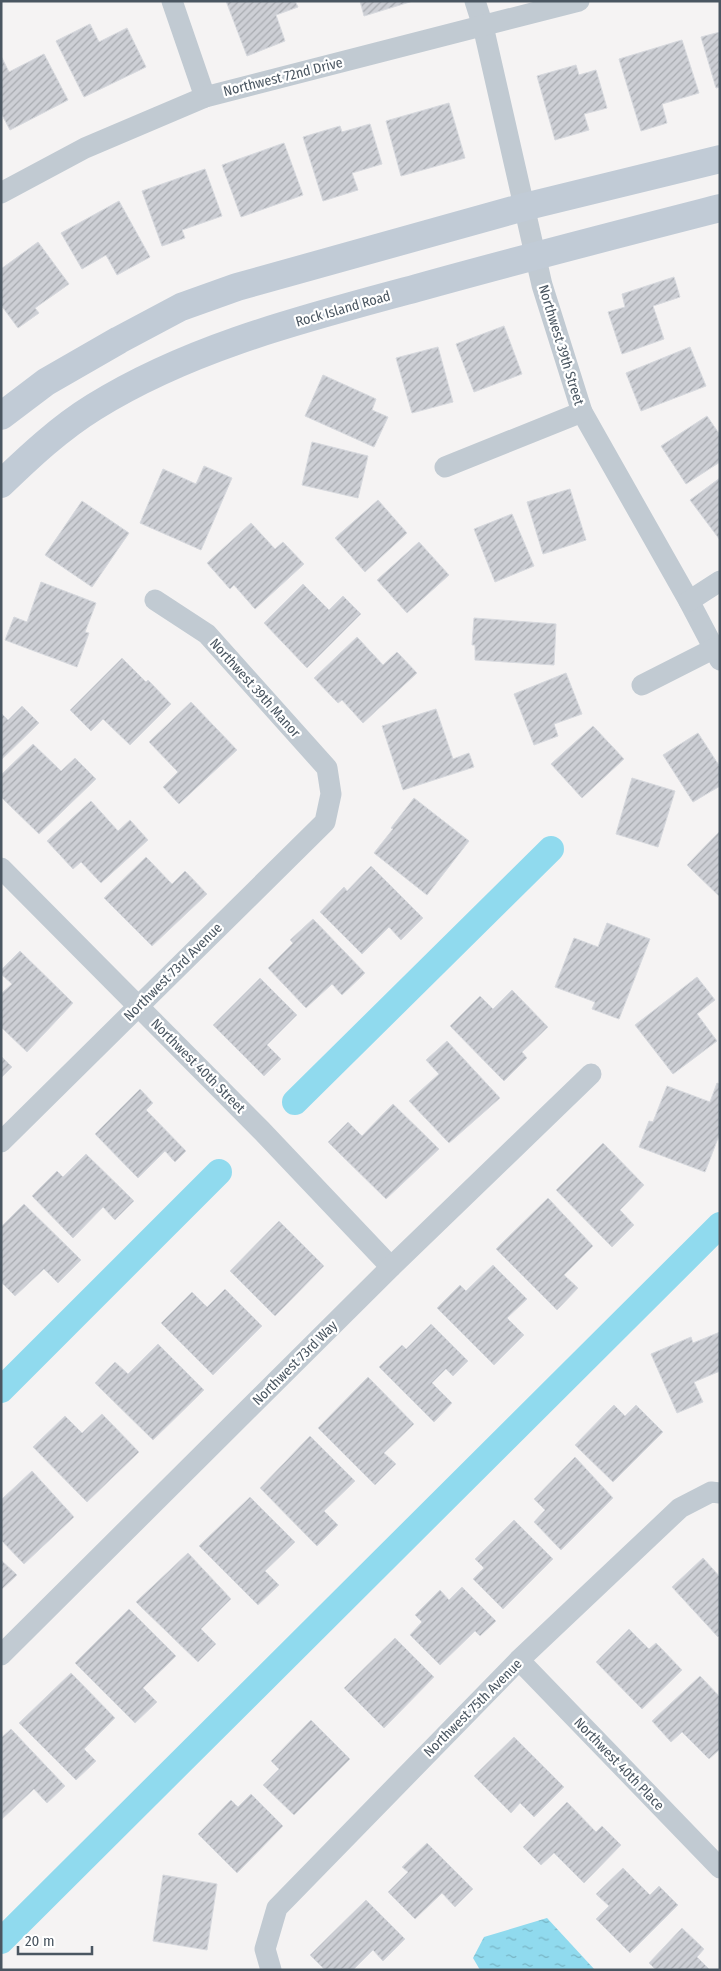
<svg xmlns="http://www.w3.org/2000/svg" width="721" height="1971" font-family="'Fira Sans Condensed',sans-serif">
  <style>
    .water { fill: url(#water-ripples) }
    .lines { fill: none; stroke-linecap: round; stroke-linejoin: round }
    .canal { stroke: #90daee; stroke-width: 26 }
    .building { fill: url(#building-hatch); stroke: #d7d9de }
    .street { stroke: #c1cad2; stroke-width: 21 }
    .secondary { stroke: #c1cbd6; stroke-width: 28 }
    .labels { text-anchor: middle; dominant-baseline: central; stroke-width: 4.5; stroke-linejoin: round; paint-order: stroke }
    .street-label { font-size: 14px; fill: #4a5661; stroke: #fff }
  </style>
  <defs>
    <pattern id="water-ripples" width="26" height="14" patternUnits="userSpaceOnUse" patternTransform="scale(1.25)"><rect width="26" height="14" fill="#90daee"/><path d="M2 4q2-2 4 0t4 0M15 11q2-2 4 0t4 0" fill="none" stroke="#78b4c4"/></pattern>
    <pattern id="building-hatch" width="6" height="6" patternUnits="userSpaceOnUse" patternTransform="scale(1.25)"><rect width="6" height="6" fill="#cdcfd5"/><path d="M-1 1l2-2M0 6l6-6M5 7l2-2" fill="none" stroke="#a8abb0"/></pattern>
  </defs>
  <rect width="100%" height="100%" fill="#f5f3f3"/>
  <!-- water -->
  <path class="water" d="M547,1918L595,1970H480L473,1958L484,1937Z"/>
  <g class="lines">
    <!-- canal -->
    <g class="canal">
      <path d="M295,1102L551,849"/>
      <path d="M1,1390L219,1172"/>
      <path d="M1,1941L720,1225"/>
    </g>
  </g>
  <!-- building -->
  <g class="building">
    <path d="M226,1H295L298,7L276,15L285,41L247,56Z"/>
    <path d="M360,1H413L364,16Z"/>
    <path d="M90,24L99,42L127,28L146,67L84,97L56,41Z"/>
    <path d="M720,32V87L716,88L701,37Z"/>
    <path d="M682,40L699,93L662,104L667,123L641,131L619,59Z"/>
    <path d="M44,54L68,100L10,130L1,113V56L9,72Z"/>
    <path d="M576,65L579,75L596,70L607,108L584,114L589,130L555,140L537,76Z"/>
    <path d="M449,103L465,158L401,176L386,121Z"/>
    <path d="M370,124L382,164L352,173L358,190L323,201L303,137L340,126L342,132Z"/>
    <path d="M284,143L303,195L241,217L222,165Z"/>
    <path d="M205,169L222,216L182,230L185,238L162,246L142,191Z"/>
    <path d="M119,201L150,257L117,275L106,255L82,269L61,233Z"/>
    <path d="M38,242L69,284L35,308L39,313L18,328L1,305V269Z"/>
    <path d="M674,277L680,297L653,306L664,339L622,354L608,312L625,307L622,294Z"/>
    <path d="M504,326L522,374L474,392L456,344Z"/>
    <path d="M438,347L453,402L412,413L396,358Z"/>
    <path d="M690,347L706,386L641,411L626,373Z"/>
    <path d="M323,375L376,399L372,410L388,417L374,447L305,416Z"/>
    <path d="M707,416L720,435V462L686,484L661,446Z"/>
    <path d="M312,442L368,456L358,498L302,485Z"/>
    <path d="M204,466L232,478L201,550L140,523L163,469L196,484Z"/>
    <path d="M720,478V540L690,500Z"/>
    <path d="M570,489L586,540L543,554L527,502Z"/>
    <path d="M378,500L407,533L365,572L335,538Z"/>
    <path d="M82,501L129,533L92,587L45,555Z"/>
    <path d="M512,514L534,566L495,582L474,529Z"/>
    <path d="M251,523L275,549L283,542L304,564L255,609L234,585L230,589L207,563Z"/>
    <path d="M419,542L449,575L407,613L377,580Z"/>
    <path d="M41,582L96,603L85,632L89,633L77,667L5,640L14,617L27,622Z"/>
    <path d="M303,584L329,610L343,596L361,614L307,668L264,623Z"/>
    <path d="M474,618L556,624L554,665L475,660V645H472Z"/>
    <path d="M357,637L383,665L397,652L417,673L363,723L342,700L338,703L314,678Z"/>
    <path d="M122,658L146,682L148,680L171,704L130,745L103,719L91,731L70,710Z"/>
    <path d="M566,673L582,714L554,724L558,736L534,745L514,694Z"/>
    <path d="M191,702L237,750L179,804L163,787L178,772L149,742Z"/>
    <path d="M22,706L39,723L1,760V713L8,720Z"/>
    <path d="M436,709L453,759L469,753L474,767L403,790L382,726Z"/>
    <path d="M593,726L624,759L582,798L551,764Z"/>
    <path d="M698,733L720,767V786L693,802L663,755Z"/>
    <path d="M33,744L61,771L75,758L96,779L39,834L1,797V775Z"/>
    <path d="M632,778L675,791L658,847L616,834Z"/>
    <path d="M414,798L469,841L427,895L374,853L393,829L391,828Z"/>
    <path d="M91,801L118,831L130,820L148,840L101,883L81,862L73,869L47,841Z"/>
    <path d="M720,831V897L687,865Z"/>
    <path d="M146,857L172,884L185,871L207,894L152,946L104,898Z"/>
    <path d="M371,866L423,918L401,940L389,927L362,954L320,912L344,887L347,891Z"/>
    <path d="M313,919L365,973L342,995L332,984L306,1008L268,968L293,943L290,940Z"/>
    <path d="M607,923L650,939L619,1019L592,1009L595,1002L555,987L574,938L598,947Z"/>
    <path d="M20,951L73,1003L27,1052L1,1027V994L12,984L1,974V970Z"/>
    <path d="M697,977L715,1000L697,1014L717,1041L673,1074L635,1025Z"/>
    <path d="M260,978L297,1015L267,1045L281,1059L264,1076L213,1025Z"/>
    <path d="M512,990L548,1027L522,1052L527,1058L504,1081L450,1026L480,996L493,1009Z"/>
    <path d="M447,1041L500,1098L449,1143L409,1101L439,1074L426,1060Z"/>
    <path d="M1,1056L12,1067L1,1078Z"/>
    <path d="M717,1083L720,1084V1133L705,1172L639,1147L649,1121L653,1122L667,1086L710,1102Z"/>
    <path d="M140,1089L153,1103L146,1110L186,1151L175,1162L165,1151L138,1178L95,1134Z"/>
    <path d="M393,1104L439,1149L386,1199L328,1142L348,1122L362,1136Z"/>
    <path d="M603,1143L644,1185L620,1210L634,1225L612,1247L556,1190Z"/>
    <path d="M86,1154L134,1201L115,1220L103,1207L73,1238L32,1196L57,1171L63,1177Z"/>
    <path d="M548,1198L593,1246L564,1275L578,1288L557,1310L496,1249Z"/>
    <path d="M24,1204L81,1260L58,1283L44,1269L15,1296L1,1282V1227Z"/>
    <path d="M279,1221L324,1266L275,1316L230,1271Z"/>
    <path d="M493,1265L527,1299L507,1318L524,1335L494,1365L437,1308L460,1285L466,1291Z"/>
    <path d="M225,1289L262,1326L213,1375L161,1323L192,1292L207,1307Z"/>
    <path d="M431,1324L468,1361L453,1376L446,1369L432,1383L452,1403L434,1422L379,1367L402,1345L406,1349Z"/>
    <path d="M720,1332V1371L694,1382L703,1402L677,1413L651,1354L691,1337L693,1343Z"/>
    <path d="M158,1344L204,1390L153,1440L95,1383L115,1362L128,1374Z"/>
    <path d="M368,1377L414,1424L384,1453L396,1464L375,1485L318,1428Z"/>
    <path d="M614,1405L625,1416L636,1405L663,1432L613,1482L575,1445Z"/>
    <path d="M102,1414L139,1452L87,1502L33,1447L65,1416L82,1433Z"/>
    <path d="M310,1436L355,1481L324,1511L338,1525L317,1546L260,1488Z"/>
    <path d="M575,1457L613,1498L561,1550L534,1522L545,1510L534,1499Z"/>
    <path d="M32,1471L74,1517L24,1564L1,1540V1500Z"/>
    <path d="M250,1497L295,1542L265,1571L279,1585L258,1605L199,1546Z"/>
    <path d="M514,1520L553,1559L503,1609L473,1579L484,1568L475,1559Z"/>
    <path d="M188,1553L231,1599L201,1629L216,1644L198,1662L136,1602Z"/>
    <path d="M703,1558L720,1577V1635L718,1637L672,1587Z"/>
    <path d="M1,1560L17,1575L1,1590Z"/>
    <path d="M462,1587L496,1621L480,1636L475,1631L440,1665L410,1635L422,1622L415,1615L440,1590L449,1600Z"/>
    <path d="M129,1609L176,1656L143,1688L157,1702L135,1723L75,1663Z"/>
    <path d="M629,1629L649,1649L656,1643L682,1670L642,1709L596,1662Z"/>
    <path d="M395,1638L434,1677L384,1728L344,1688Z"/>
    <path d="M71,1673L115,1718L84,1749L96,1761L76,1780L19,1723Z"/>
    <path d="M700,1676L720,1697V1749L709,1759L682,1732L671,1742L652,1721Z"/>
    <path d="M311,1720L350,1759L294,1815L263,1785L279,1769L271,1761Z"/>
    <path d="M11,1729L65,1786L47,1803L34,1789L2,1819L1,1738Z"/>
    <path d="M514,1737L564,1787L534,1817L520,1803L511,1813L474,1776Z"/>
    <path d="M251,1794L283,1826L237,1873L198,1834L231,1800L238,1807Z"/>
    <path d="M567,1802L596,1832L602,1826L621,1845L584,1883L554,1853L541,1865L523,1847Z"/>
    <path d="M427,1843L473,1889L455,1907L442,1893L415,1919L388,1892L408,1872L402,1867Z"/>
    <path d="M623,1868L650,1895L659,1886L678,1905L630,1953L596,1919L609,1906L596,1894Z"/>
    <path d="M163,1875L217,1884L207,1950L153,1941Z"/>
    <path d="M366,1900L405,1939L383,1961L373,1950L353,1970H325L310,1955Z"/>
    <path d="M682,1928L704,1949L697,1957L710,1970H656L649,1963Z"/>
  </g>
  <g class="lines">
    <!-- street -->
    <g class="street">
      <path d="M172,1L205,97"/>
      <path d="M475,1L483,26L542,285L582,412L689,601L720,660"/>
      <path d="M1,193L85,148L205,97L579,1"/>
      <path d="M445,467L582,412"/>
      <path d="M689,601L720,581"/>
      <path d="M642,685L713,649"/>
      <path d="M1,868L262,1131L391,1267"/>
      <path d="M1,1142L325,822L331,794L327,768L207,634L155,600"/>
      <path d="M1,1655L391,1267L591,1074"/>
      <path d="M519,1660L720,1868"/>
      <path d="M271,1970L265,1949L277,1908L519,1660L680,1508L711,1492L720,1493"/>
    </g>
    <!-- secondary -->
    <g class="secondary">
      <path d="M1,416L46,382L119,340L181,307L237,287L524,207L720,159"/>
      <path d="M1,484C30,456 60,428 94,407C192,346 307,318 417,288C517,260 619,234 720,208"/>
    </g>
  </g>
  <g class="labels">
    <!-- street labels -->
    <g class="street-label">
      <text transform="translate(283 77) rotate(-14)">Northwest 72nd Drive</text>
      <text transform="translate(343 309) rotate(-16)">Rock Island Road</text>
      <text transform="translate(561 345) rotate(73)">Northwest 39th Street</text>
      <text transform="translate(255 688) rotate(48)">Northwest 39th Manor</text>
      <text transform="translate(173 972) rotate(-45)">Northwest 73rd Avenue</text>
      <text transform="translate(198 1066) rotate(45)">Northwest 40th Street</text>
      <text transform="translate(295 1363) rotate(-45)">Northwest 73rd Way</text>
      <text transform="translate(473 1708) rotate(-45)">Northwest 75th Avenue</text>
      <text transform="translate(619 1764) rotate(46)">Northwest 40th Place</text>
    </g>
  </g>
  <!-- border -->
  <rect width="721" height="1971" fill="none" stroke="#4a5661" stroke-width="5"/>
  <!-- scale -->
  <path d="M18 1946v8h74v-8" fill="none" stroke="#4a5661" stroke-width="2.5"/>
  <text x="25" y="1946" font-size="15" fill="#4a5661" stroke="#ffffff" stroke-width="4" paint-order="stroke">20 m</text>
</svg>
